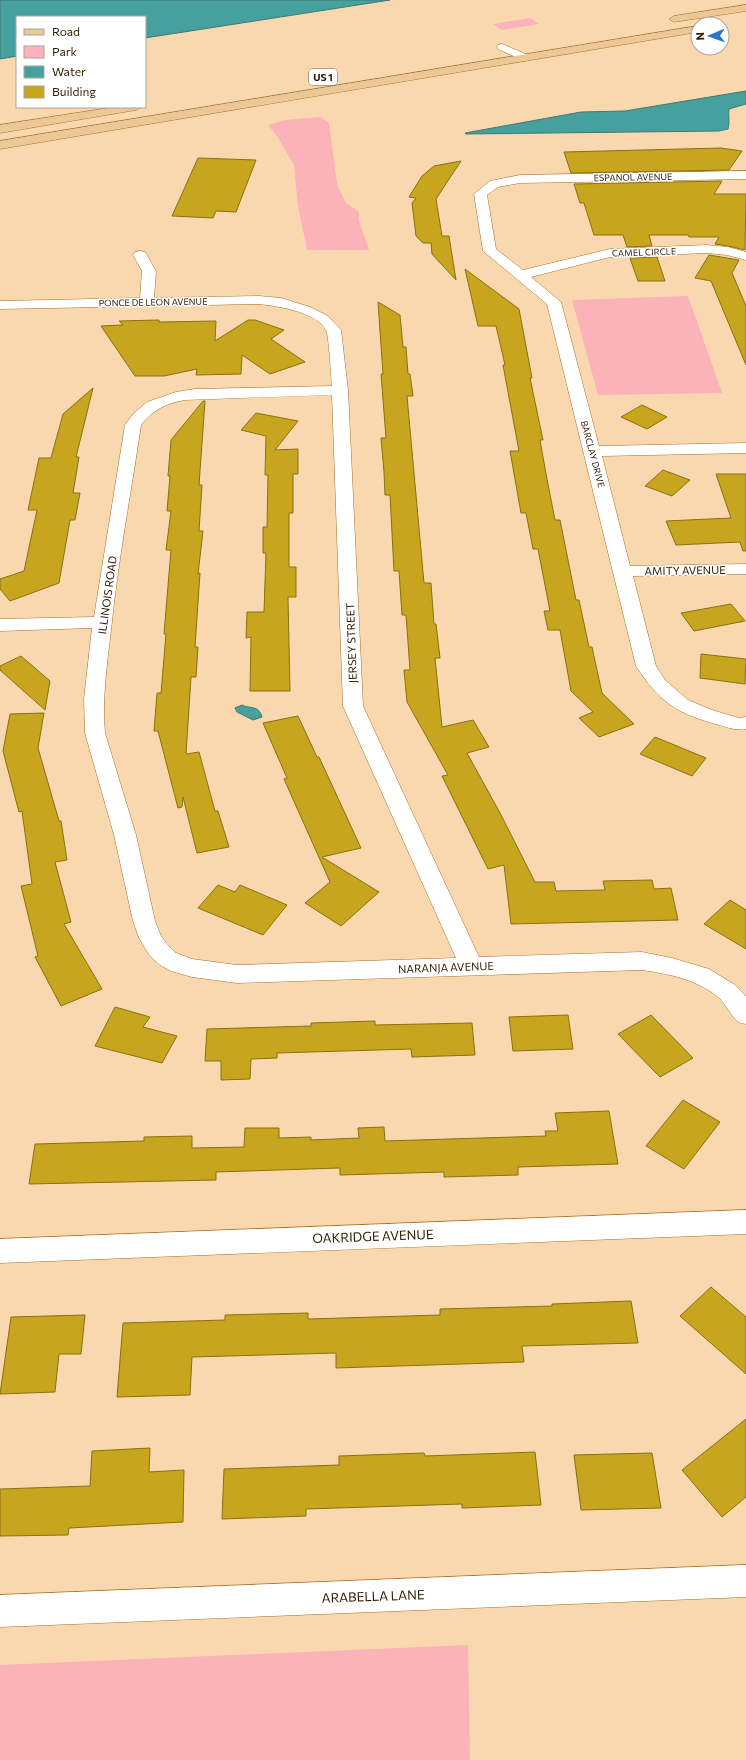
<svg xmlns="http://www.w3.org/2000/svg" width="746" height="1760" font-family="Commissioner,sans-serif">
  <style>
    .green { fill: #fbb2b8 }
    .water { fill: #46a09e; stroke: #3f786f }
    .building { fill: #c7a51f; stroke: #89710e }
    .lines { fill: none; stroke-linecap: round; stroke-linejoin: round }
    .street-casing { stroke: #a47225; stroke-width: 1 }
    .primary-casing { stroke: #a17434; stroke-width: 1 }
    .street { fill: #fff; fill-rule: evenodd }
    .primary { fill: #ebc896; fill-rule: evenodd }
    .labels { text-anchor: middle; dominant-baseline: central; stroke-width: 3; stroke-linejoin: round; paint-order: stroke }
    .far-street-label { font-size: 9px; fill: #301c00; stroke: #fff }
    .shield { fill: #fff; stroke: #6e604c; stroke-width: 1 }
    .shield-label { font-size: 10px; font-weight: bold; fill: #301c00 }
    .street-label { font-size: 11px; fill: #301c00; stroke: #fff }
    .near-street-label { font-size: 13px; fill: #301c00; stroke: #fff }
  </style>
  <rect width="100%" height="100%" fill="#fad8af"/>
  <!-- green -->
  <g class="green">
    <path d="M530,18L539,24L502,30L493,24Z"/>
    <path d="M321,117L329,123L337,184L346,203L359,212V221L369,250H307L298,206L294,165L277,136L268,125L285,120Z"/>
    <path d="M688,296L722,393L598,395L572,300Z"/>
    <path d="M468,1645L470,1760H0V1665Z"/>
  </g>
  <!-- water -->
  <g class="water">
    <path d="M0,0H390L145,38V17H17V56L0,59Z"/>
    <path d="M746,91V104L729,109C728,116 730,122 728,129L719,131L466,134L465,133L581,112L625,111Z"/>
    <path d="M242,705C250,709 259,705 262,717L253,720L237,712L235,708Z"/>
  </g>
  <!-- building -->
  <g class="building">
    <path d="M721,148L742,151L729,170L571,173L564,152Z"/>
    <path d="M198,158L256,160L236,212L216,211L213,218L172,216Z"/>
    <path d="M461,161L436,199L442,236H449L456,280L432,254L431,243H423L416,236L412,203L416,198L409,197L422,176L434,166Z"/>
    <path d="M722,181L714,194H746L745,250L728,246L715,244L719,237H689L688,235H649L652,246L627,247L623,235H594L584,203H580L574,184Z"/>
    <path d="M709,255L739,260L732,273L746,306V365L711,281L695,278Z"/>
    <path d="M657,257L665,281H638L630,258Z"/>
    <path d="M465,269L519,309L532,378H530L543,440H540L546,474L555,520H560L576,600H579L589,647H592L602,693L634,724L599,737L579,718L593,712L571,691L560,630H548L544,611H550L538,549H533L526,513H521L510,451H519L503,365H505L496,326H478Z"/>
    <path d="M378,302L400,315L403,347H406L408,374H410L413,396H407L424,583H431L434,624H436L440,658H435L442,727L473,720L489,747L467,753L500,813L535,882H554L556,891L605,890L603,881L652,880L654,889L671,888L678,920L511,924L504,865L488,869L442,776L448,775L407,702L404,670H410L406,615H402L399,571H394L390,495H385L384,472L381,438H386L381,374H383Z"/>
    <path d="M159,320V322L216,321L215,341L248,320H255L284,330L271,339L305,362L270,374L242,355L241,374L196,375L197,369L164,376H135L101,326L123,325L119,321Z"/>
    <path d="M93,388L76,457H79L73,493H80L75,520H70L59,583L10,601L0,589V579L24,571L37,510H28L39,458H51L63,414Z"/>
    <path d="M203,401H205L199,485H202L199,531H203L198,574L200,573L195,647H198L196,677H191L186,754L199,752L215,811H218L229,847L197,853L183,797L182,807L178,808L158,731H154L157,693H161L166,634H164L171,550H166L171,511H167L170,476H168L171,440Z"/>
    <path d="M642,405L667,417L647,429L621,417Z"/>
    <path d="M256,413L298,421L275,450L298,449V474H293V513H289V567H296V597H288L290,691H250L251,637L246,638L247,612H264L266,553H263V527H267L268,475H265L266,436L241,430Z"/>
    <path d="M663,470L690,480L672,496L645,486Z"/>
    <path d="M716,474H746V551H743L740,542L676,545L666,521L731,518Z"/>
    <path d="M731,604L745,621L694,631L681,613Z"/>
    <path d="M701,654L746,659L745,684L700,678Z"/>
    <path d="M21,656L50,681L45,710L0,670V666Z"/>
    <path d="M44,713L38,748L59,821H61L67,860L55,862L71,922L64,924L102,989L61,1006L35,957L38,956L21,886L32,884L22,811L19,812L3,751L10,714Z"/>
    <path d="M298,716L317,757H319L361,848L322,857L379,892L341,926L305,903L330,882L284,779L287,778L263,723Z"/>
    <path d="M655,737L706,758L692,776L640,754Z"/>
    <path d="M218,885L235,892L240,885L287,905L263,935L198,908Z"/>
    <path d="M730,900L746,910V949L704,924Z"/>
    <path d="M115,1007L150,1017L143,1027L177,1036L162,1063L95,1046Z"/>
    <path d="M568,1015L573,1049L513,1051L509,1017Z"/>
    <path d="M651,1015L693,1058L660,1077L618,1034Z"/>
    <path d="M375,1021V1025L472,1023L475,1055L412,1057L411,1049L277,1053V1058L251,1059L250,1079L221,1080V1061H205L207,1029L311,1026V1023Z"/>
    <path d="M683,1100L720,1122L684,1169L646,1146Z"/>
    <path d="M609,1111L618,1164L518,1167V1175L444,1177V1172L340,1175V1168L216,1172V1180L29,1184L35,1144L144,1141V1137L192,1136V1148L244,1147L245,1128H279V1138L311,1137V1140L359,1138L358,1128L384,1127L385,1141L546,1136L545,1131H558L555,1113Z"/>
    <path d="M711,1287L746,1317V1374L680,1316Z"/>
    <path d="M631,1301L638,1343L522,1346L524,1362L336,1368V1353L192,1357L190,1395L117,1397L123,1323L225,1320V1315L308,1313V1319L440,1315V1309L552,1306V1304Z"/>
    <path d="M85,1315L81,1354H59L55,1392L0,1394L11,1317Z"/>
    <path d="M746,1419V1497L722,1517L682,1470Z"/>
    <path d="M150,1448L149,1472L184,1470L183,1522L69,1528L68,1535L0,1536V1489L90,1486L92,1451Z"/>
    <path d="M535,1452L541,1505L462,1508V1504L306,1509V1516L222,1519L224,1469L339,1465V1456L424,1453L425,1456Z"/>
    <path d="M652,1453L661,1508L581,1510L574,1455Z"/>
  </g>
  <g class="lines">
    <!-- street casing -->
    <g class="street-casing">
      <g id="street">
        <path d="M502,44L530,56L531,58L526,61L522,60L498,49L497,47L498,45Z"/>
        <path d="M746,171V179L520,183L498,187L487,195L496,249L523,270L610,249L707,245L728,247L746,252V260L727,255L707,253L610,257L531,277L561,302L599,446L746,443V453L602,456L630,566L746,564V574L633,576L656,666L665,680L688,700L712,710L739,718L746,717V729C736,731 726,727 716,724C675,713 659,701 636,666L547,304L483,251L474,194L490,181L520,175Z"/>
        <path d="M140,251L145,252L156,271L154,298L259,296L281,298L310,307L328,316L341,330L348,390L363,706L479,957L642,952L672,958L709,969L735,985L746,996V1024C743,1023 739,1023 737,1021C731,1016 726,1004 718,997C696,979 669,974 642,970L237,983L192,977L171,971L160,965L150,956L139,938L133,921L114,835L85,733L84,699L92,628L0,631V619L94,617L125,425L134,413L147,402L176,392L195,389L332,386C331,377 329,335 326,330C316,312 278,306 259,304L0,309V301L140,298L142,271L133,255L135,252ZM332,395L343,706L456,958L237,965L192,959L176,953L167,944L161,936L155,921L136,835L105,733C102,699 107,664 111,630C118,561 131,493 141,425C152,410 167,403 185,400Z"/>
        <path d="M746,1210V1234L0,1263V1239Z"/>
        <path d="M746,1565V1597L0,1627V1595Z"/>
      </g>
    </g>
    <!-- primary casing -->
    <g class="primary-casing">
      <g id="primary">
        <path d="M746,5V11L674,22L669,19L674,16Z"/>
        <path d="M698,26V32L0,149V141Z"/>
        <path d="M115,107H142L136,110L0,133V125Z"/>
      </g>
    </g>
    <!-- street -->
    <use href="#street" class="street"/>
    <!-- primary -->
    <use href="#primary" class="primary"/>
  </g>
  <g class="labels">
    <!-- far-street labels -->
    <g class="far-street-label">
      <text transform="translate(633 177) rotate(-1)">ESPANOL AVENUE</text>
      <text transform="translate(644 252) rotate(-2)">CAMEL CIRCLE</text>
      <text transform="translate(153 302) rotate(-1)">PONCE DE LEON AVENUE</text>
      <text transform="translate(593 454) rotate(75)">BARCLAY DRIVE</text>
    </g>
    <!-- shield labels -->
    <rect class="shield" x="309" y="69" width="28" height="16" rx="3"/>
    <g class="shield-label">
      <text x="323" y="77">US 1</text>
    </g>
    <!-- street labels -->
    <g class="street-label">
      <text transform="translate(685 570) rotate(-1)">AMITY AVENUE</text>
      <text transform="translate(107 595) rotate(-82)">ILLINOIS ROAD</text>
      <text transform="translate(351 643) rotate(-92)">JERSEY STREET</text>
      <text transform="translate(446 967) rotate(-2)">NARANJA AVENUE</text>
    </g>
    <!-- near-street labels -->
    <g class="near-street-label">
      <text transform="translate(373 1236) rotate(-2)">OAKRIDGE AVENUE</text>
      <text transform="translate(373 1596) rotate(-2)">ARABELLA LANE</text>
    </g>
  </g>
  <!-- legend -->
  <rect x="16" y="16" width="130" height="92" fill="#ffffff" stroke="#aca499"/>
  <rect x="24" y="29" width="20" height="6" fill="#ebc896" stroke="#aca499"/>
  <text x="52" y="36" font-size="12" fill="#301c00">Road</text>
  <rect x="24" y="46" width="20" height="12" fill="#fbb2b8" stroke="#aca499"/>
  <text x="52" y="56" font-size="12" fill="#301c00">Park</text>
  <rect x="24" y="66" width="20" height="12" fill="#46a09e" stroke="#aca499"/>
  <text x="52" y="76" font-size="12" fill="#301c00">Water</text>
  <rect x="24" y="86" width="20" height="12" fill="#c7a51f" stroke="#aca499"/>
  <text x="52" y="96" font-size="12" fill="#301c00">Building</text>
  <!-- north arrow -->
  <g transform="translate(710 36) rotate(268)"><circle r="19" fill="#ffffff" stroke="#aca499"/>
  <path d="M0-3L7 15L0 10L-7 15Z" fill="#2b76c6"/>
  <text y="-6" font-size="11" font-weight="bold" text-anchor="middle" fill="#301c00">N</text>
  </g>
</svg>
